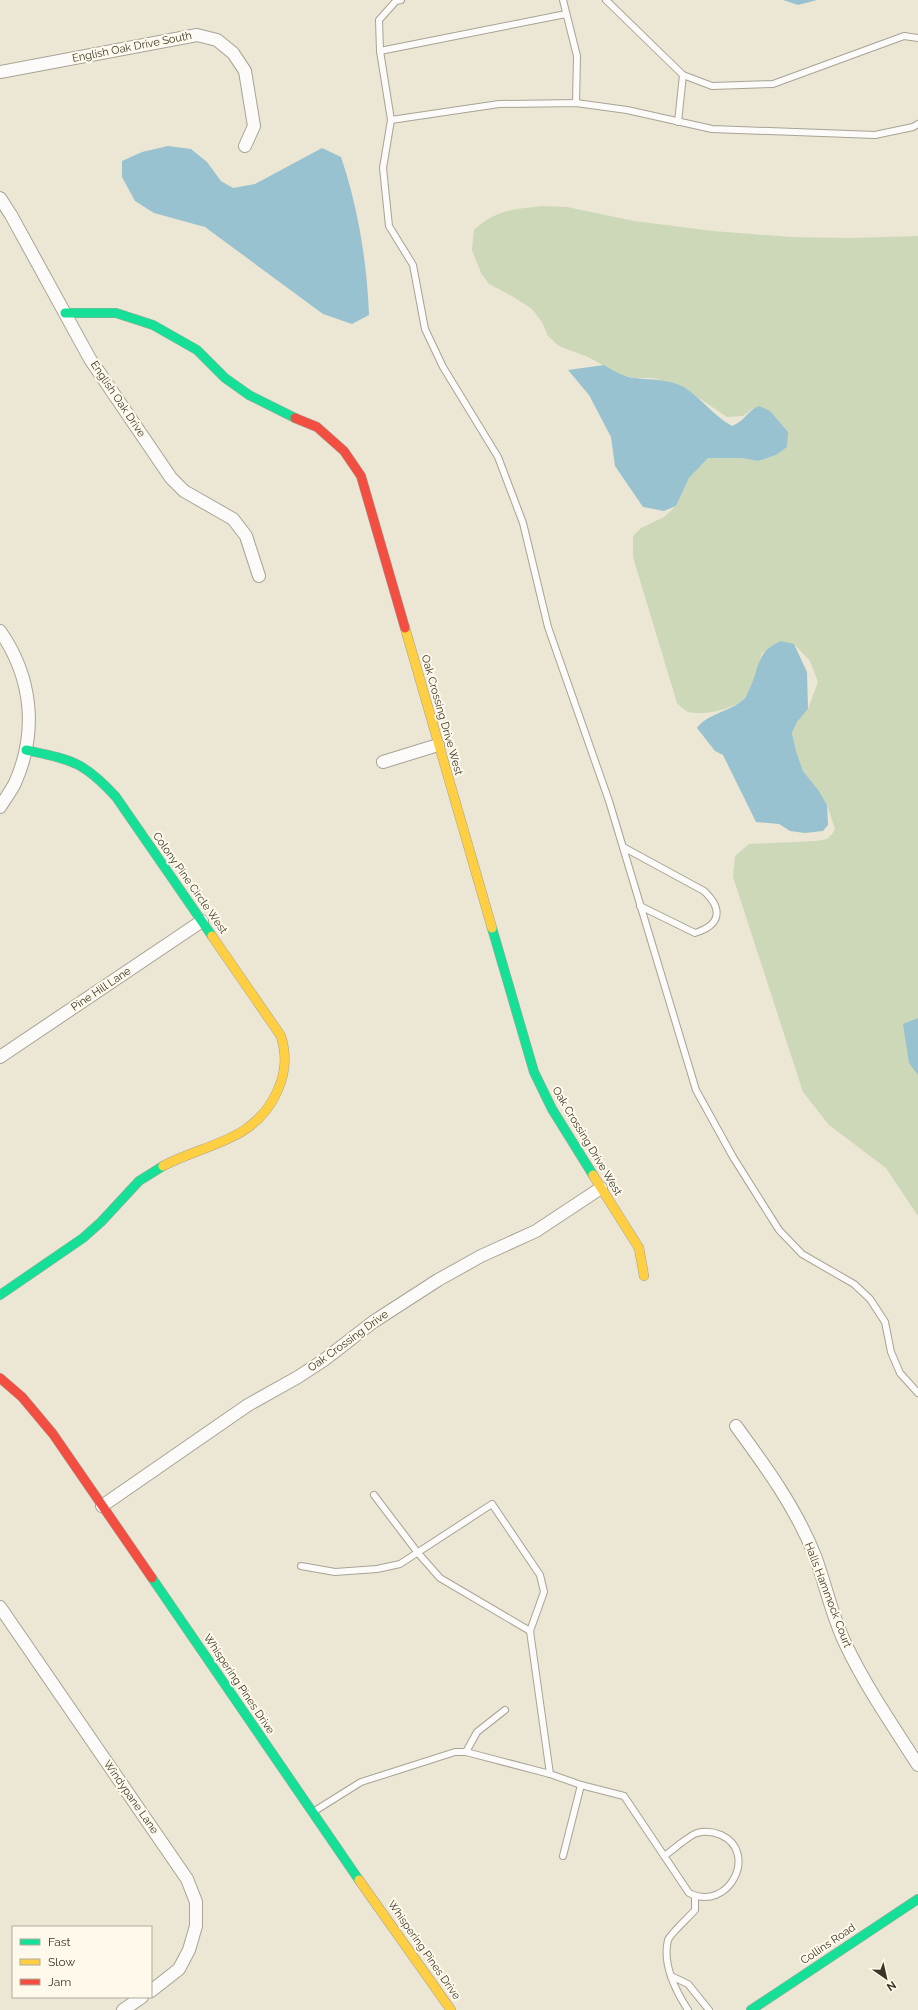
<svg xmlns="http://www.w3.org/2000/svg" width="918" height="2010" font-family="Raleway,sans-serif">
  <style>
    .green { fill: #ccd8b7 }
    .water { fill: #98c2d0 }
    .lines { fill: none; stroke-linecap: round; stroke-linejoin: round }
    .lane-casing { stroke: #a8a395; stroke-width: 8 }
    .street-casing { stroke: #a8a395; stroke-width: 14 }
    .fast-casing { stroke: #a8a395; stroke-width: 10 }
    .slow-casing { stroke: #a8a395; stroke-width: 10 }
    .jam-casing { stroke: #a8a395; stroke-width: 10 }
    .lane { stroke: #fcfbf9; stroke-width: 6 }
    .street { stroke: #fcfbf9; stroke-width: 12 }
    .fast { stroke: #16e098; stroke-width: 9 }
    .slow { stroke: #ffcf43; stroke-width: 9 }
    .jam { stroke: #f24e42; stroke-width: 9 }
    .labels { text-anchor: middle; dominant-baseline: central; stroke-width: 4; stroke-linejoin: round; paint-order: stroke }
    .street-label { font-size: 11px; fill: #393527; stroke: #fef9eb }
  </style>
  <rect width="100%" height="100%" fill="#ece6d4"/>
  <!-- green -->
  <path class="green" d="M541,206L567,207L634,221L713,231L790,237L850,238L918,236V1216L886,1168L829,1125L803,1092L733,877L735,856L749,844L816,841L827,839L833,833L835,829L827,805L819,791L803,771L796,751L792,733L797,722L808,709L818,682L810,661L794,644L762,653C757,667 754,686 745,697C737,709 703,716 689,712C685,711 680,706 677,703L633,557V536L641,528L664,517L676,506L689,478L708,458H742L758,461L776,455L760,406L752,409L743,416L727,417L683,387L653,378H635L621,375L588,357L559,346L548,336L542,322L532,309L512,296L489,284L481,273L472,250L474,230C497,209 512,210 541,206Z"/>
  <!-- water -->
  <g class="water">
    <path d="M783,0H817L798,5Z"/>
    <path d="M168,146L191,149L207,162L221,181L233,188L255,184L322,148L341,157C358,207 367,262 369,315L352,324L323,314L205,227L154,213L135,201L122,177V161L142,152Z"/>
    <path d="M604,365C614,371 624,377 635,378C651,380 669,379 684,387C701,398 714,416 732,426C747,420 746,411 759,406L770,411L788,432L787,447L776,455L758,461L742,458H708L689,478L676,506L664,511L643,507L615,466L611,437L589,395L568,370Z"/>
    <path d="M781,641L794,644L807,672L808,709L797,722L792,733L796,751L803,771L819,791L827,805L828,825L823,831L805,833L790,831L779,824L756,822L723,755L715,751L697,728C708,713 730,712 744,699C747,696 748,691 750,688C760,666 756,652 781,641Z"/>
    <path d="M918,1018V1075L909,1063L903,1024Z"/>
  </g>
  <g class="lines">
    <!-- lane casing -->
    <g class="lane-casing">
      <g id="lane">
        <path d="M401,0L396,1L379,20L380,51L391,120L383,168L389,226L413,265L425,329L443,367L498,457L523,523L548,627L609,801L696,1090L733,1157L779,1230L802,1254L854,1284L870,1299L885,1322L891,1352L900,1373L918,1393"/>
        <path d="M563,0L577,56L576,103"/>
        <path d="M606,0L683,75L712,86L773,84L904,36L918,38"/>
        <path d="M380,51L566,14"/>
        <path d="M391,120L499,104L576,103L627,110L712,129L875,135L913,127L918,124"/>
        <path d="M678,122L683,75"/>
        <path d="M623,847L704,891C723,909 721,925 695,933L640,906"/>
        <path d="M374,1495L418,1553L440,1578L530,1631"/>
        <path d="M301,1566L335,1572L377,1569L400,1564L492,1504L540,1575L544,1592L530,1631L550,1774"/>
        <path d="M466,1752L477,1732L505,1710"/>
        <path d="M313,1812L361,1782L455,1752H466L550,1774L581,1785L624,1796L689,1893C729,1913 759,1852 721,1835C714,1832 705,1831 697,1833C688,1836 673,1850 664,1856"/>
        <path d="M563,1856L581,1785"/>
        <path d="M671,1976L688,1984L709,2010"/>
        <path d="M688,2010C675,1990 662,1964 668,1940C670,1934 689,1917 695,1910V1896"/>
      </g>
    </g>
    <!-- street casing -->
    <g class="street-casing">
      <g id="street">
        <path d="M0,72L197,35L217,40L233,53L245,71L254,126L245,146"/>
        <path d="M0,198L11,215L90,359L171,478L184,491L233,519L246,536L259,576"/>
        <path d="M0,631C32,677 38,731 15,783C11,791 5,799 0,807"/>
        <path d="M383,762L438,745"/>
        <path d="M0,1057L202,921"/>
        <path d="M736,1426C766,1467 796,1508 815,1556C826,1585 832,1617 846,1645C866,1687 893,1726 918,1765"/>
        <path d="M102,1506L248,1405L298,1377L324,1360L373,1322L438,1280L481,1256L536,1231L601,1188"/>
        <path d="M0,1607L187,1879L196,1902V1926L189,1950L179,1969L151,1991"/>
        <path d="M123,2010L142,1997"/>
      </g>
    </g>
    <!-- fast casing -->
    <g class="fast-casing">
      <g id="fast">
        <path d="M65,313H116L153,325L197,350L225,378L249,395L295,418"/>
        <path d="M26,750C72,760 83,761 116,797L212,936"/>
        <path d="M492,928L534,1072L552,1109L593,1175"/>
        <path d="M0,1295L83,1238L101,1222L139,1181L163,1166"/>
        <path d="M152,1578L359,1880"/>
        <path d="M751,2010L918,1899"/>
      </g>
    </g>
    <!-- slow casing -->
    <g class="slow-casing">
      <g id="slow">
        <path d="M405,628L492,928"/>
        <path d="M163,1166C207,1143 254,1142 277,1092C286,1073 287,1056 281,1036L212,936"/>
        <path d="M593,1175L639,1248L644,1276"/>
        <path d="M359,1880L451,2010"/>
      </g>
    </g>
    <!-- jam casing -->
    <g class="jam-casing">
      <g id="jam">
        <path d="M295,418L317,427L344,451L361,476L405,628"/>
        <path d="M0,1378L22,1397L53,1434L152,1578"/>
      </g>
    </g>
    <!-- lane -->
    <use href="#lane" class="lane"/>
    <!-- street -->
    <use href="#street" class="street"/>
    <!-- fast -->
    <use href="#fast" class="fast"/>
    <!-- slow -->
    <use href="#slow" class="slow"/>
    <!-- jam -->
    <use href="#jam" class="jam"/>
  </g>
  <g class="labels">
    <!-- street labels -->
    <g class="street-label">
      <text transform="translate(132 47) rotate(-11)">English Oak Drive South</text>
      <text transform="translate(118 399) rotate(56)">English Oak Drive</text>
      <text transform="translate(442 715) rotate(74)">Oak Crossing Drive West</text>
      <text transform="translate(190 883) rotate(55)">Colony Pine Circle West</text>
      <text transform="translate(101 989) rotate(-34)">Pine Hill Lane</text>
      <text transform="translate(587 1141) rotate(59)">Oak Crossing Drive West</text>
      <text transform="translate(348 1341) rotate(-36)">Oak Crossing Drive</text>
      <text transform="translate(828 1595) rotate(69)">Halls Hammock Court</text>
      <text transform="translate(239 1684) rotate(56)">Whispering Pines Drive</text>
      <text transform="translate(131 1797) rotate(55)">Windypane Lane</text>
      <text transform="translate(828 1944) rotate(-34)">Collins Road</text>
      <text transform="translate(424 1950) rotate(55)">Whispering Pines Drive</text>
    </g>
  </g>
  <!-- legend -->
  <rect x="12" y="1926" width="140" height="72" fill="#fef9eb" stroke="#afab9d"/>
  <rect x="20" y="1939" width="20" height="6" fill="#16e098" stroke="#afab9d"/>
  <text x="48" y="1946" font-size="12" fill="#393527">Fast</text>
  <rect x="20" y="1959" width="20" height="6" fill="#ffcf43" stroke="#afab9d"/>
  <text x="48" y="1966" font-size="12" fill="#393527">Slow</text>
  <rect x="20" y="1979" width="20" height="6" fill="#f24e42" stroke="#afab9d"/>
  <text x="48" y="1986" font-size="12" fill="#393527">Jam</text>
  <!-- north arrow -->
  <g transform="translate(886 1978) rotate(146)" stroke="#fef9eb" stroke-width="3" paint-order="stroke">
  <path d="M0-3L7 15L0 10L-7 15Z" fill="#393527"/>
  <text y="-6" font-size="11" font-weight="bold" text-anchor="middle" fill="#393527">N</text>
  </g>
</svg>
